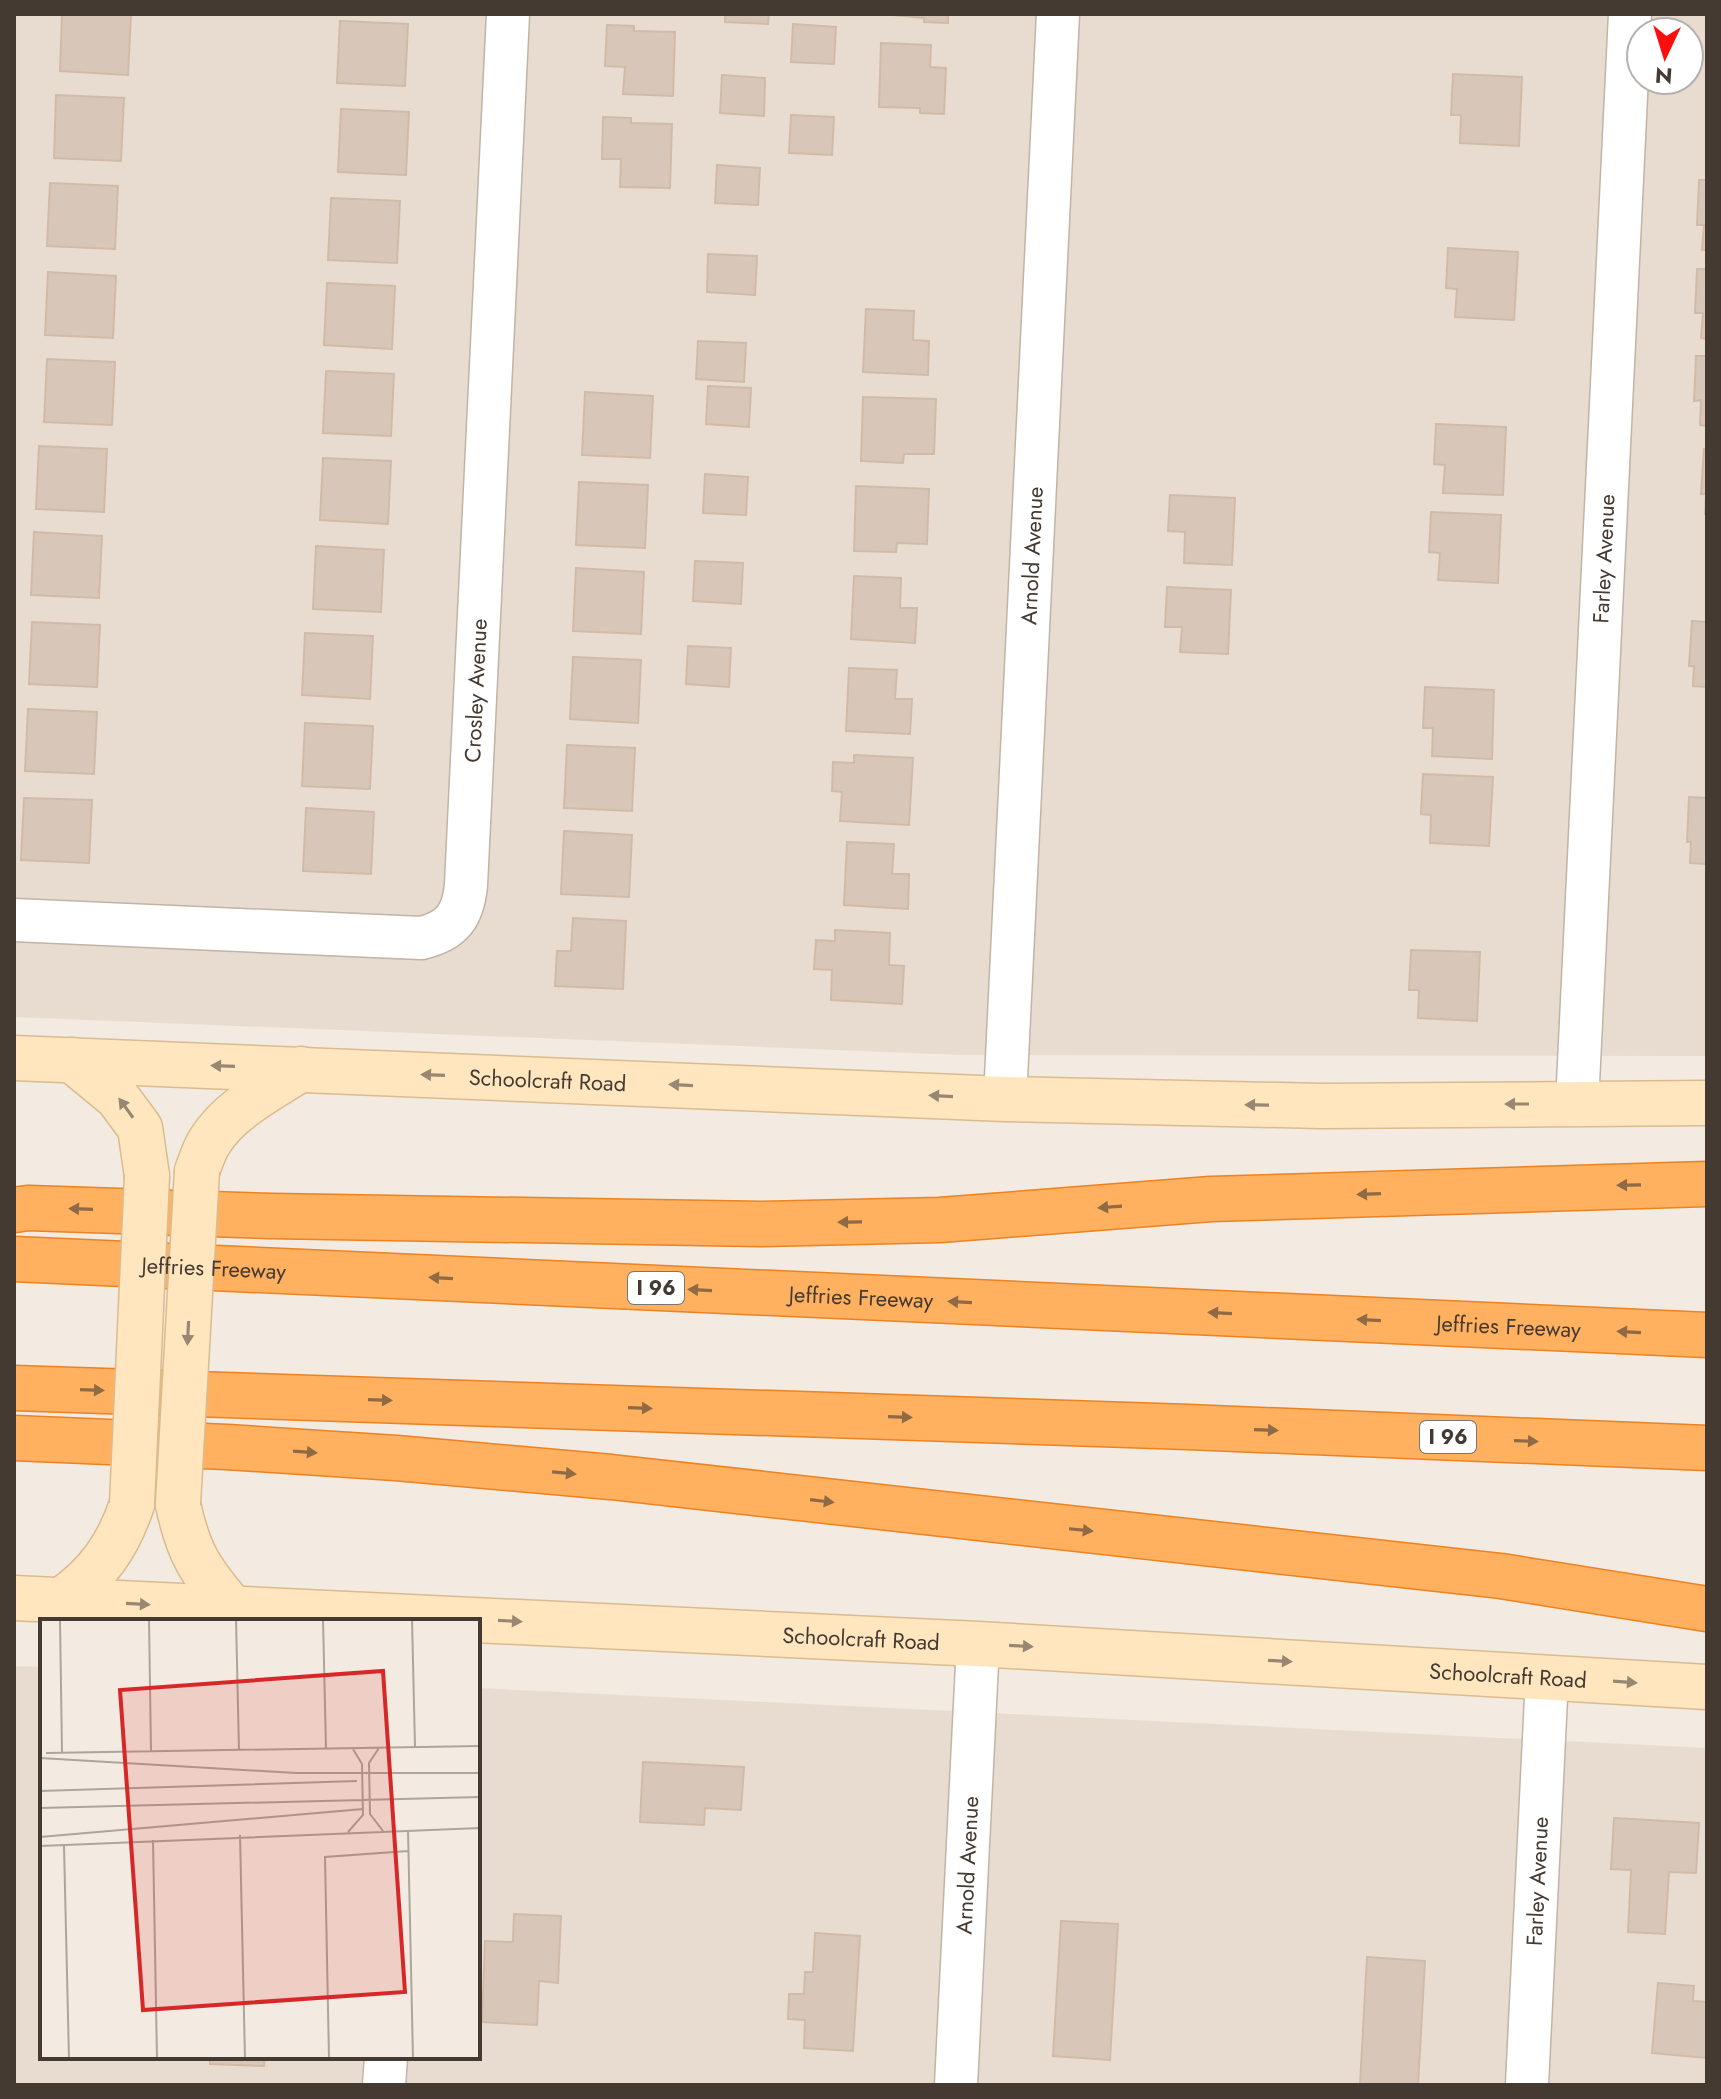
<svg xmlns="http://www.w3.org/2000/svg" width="1721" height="2099" font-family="Jost,sans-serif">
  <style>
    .residential { fill: #e7dccf; fill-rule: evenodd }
    .building { fill: #d8c7b9; stroke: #d1bba8; stroke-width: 2 }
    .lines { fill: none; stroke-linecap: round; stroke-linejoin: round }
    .street-casing { stroke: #c1b4a6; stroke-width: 45 }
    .secondary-casing { stroke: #dabb8e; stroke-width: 47 }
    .highway-casing { stroke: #ed8221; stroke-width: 47 }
    .street { stroke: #fff; stroke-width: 42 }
    .secondary { stroke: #ffe6bf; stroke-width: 44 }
    .highway { stroke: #ffb160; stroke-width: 44 }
    .secondary-bridge-casing { stroke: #dabb8e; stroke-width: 47; stroke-linecap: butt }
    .secondary-bridge { stroke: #ffe6bf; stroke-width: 44 }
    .oneway { fill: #988771 }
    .oneway2 { fill: #8f6a44 }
    .labels { text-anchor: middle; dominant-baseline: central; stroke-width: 6; stroke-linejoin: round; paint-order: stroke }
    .shield { fill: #fff; stroke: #7c7570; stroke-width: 2 }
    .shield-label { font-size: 20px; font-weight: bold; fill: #443a32 }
    .street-label { font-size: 22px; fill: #443a32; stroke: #fff }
    .inset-road { fill: none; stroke: #ada49b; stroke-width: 2 }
    .view { fill: #d62828; fill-opacity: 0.15; stroke: #d62828; stroke-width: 4 }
    .inset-edge { fill: none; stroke: #443a32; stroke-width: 4 }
  </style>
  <rect width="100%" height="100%" fill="#f3ebe1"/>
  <!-- residential -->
  <g class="residential">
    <path d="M14,14H1707V1056L962,1055L14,1017ZM1641,32H1689V80H1641Z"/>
    <path d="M14,1666L42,1667V2057H478V1688L1707,1748V2085H14Z"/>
  </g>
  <!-- building -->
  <g class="building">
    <path d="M62,14H131L128,75L60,71Z"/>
    <path d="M725,14H769L768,24L725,22Z"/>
    <path d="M883,14H948V23L924,22V18Z"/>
    <path d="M340,21L408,24L405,86L337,83Z"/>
    <path d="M793,24L836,27L834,64L791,62Z"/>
    <path d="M607,25L634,26V31L675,32L673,96L623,94L625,67L605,66Z"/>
    <path d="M881,43L931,45L930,67L946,68L944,114L920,113V108L879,107Z"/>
    <path d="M1453,74L1522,77L1519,146L1460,143L1461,115H1451Z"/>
    <path d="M722,75L765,78L764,116L720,113Z"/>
    <path d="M56,95L124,98L121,161L54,158Z"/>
    <path d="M341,109L409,112L406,175L338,172Z"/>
    <path d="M791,115L834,117L832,155L789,153Z"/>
    <path d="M603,117L631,118V123L672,124L670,188L620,187L621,159H602Z"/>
    <path d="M717,165L760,168L758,205L715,203Z"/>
    <path d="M1699,180H1707V250H1702L1704,225H1697Z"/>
    <path d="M50,183L118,186L115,249L47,246Z"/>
    <path d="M331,198L400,201L397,263L328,260Z"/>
    <path d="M1448,248L1518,252L1514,320L1455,317L1457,289L1446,288Z"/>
    <path d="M708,254L757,256L755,295L707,292Z"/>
    <path d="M1697,269H1707V339L1701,338L1703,313H1695Z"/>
    <path d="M48,272L116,276L113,338L45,335Z"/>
    <path d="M327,283L395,286L392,349L324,345Z"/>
    <path d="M866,309L914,311L913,340L929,341L928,375L863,372Z"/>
    <path d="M698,341L746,343L744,382L696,379Z"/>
    <path d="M1696,356H1707V426L1700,425L1701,400L1694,401Z"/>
    <path d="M47,359L115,362L112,425L44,422Z"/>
    <path d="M326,371L394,374L391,436L323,433Z"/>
    <path d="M708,386L751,388L749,427L706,424Z"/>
    <path d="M585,392L653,396L650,458L582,455Z"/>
    <path d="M863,397L936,399L934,454H904L903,463L861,461Z"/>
    <path d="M1436,424L1506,427L1503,495L1443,493L1445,465L1434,464Z"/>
    <path d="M39,446L107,449L104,512L36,509Z"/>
    <path d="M1704,449H1707V514H1705L1706,494H1701Z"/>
    <path d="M323,458L391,461L388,524L320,520Z"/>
    <path d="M705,474L748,477L746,515L703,513Z"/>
    <path d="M579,482L648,485L645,548L576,545Z"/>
    <path d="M856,486L929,489L927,544L897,543L896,552L854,551Z"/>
    <path d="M1170,495L1235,498L1232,565L1184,563L1185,532L1168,531Z"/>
    <path d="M1431,512L1501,515L1498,583L1438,580L1440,553L1429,552Z"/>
    <path d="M34,532L102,536L99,598L31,595Z"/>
    <path d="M316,546L384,550L381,612L313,609Z"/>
    <path d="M695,561L743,563L741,604L693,601Z"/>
    <path d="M576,568L644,572L641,634L573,631Z"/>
    <path d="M854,576L901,578L900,608H917L915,643L851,639Z"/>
    <path d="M1167,587L1231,590L1228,654L1180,652L1182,627H1165Z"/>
    <path d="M1692,621L1707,622V687L1693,686L1694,666H1689Z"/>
    <path d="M32,622L100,625L97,687L29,684Z"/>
    <path d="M305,633L373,636L370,699L302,695Z"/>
    <path d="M688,646L731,648L729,687L686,684Z"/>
    <path d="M573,657L641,660L638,723L570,719Z"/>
    <path d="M849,668L897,670L895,699H912L910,734L846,731Z"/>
    <path d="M1425,687L1494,690L1492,759L1432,756L1433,728H1423Z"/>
    <path d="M28,709L97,712L94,774L25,771Z"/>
    <path d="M305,723L373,726L370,789L302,786Z"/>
    <path d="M567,745L635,748L632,811L564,808Z"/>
    <path d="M854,755L913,758L909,825L840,821L842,792L832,791L833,762L854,763Z"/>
    <path d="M1423,774L1493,777L1489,846L1430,843L1431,815L1421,814Z"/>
    <path d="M1689,797L1707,798V864L1690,863L1691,842H1687Z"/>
    <path d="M24,798L92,800L89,863L21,860Z"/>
    <path d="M306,808L374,812L371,874L303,871Z"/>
    <path d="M564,831L632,835L629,897L561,894Z"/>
    <path d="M847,842L894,844L892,874H909L908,909L844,905Z"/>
    <path d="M573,918L626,921L623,989L555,986L557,951H571Z"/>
    <path d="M835,930L890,933L889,965L904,966L902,1004L831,1000L832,970L814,969L816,940L835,941Z"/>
    <path d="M1411,950L1480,952L1477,1021L1418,1018L1419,990H1409Z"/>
    <path d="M643,1762L744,1767L741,1810L705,1808L704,1825L640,1822Z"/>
    <path d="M1614,1818L1699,1823L1696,1873L1669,1872L1665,1934L1628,1932L1631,1870L1611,1869Z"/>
    <path d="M514,1914L561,1916L558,1983L539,1981L537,2025L482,2022L485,1941L513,1942Z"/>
    <path d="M1061,1921L1118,1924L1110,2060L1053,2056Z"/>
    <path d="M815,1933L860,1936L853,2051L804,2048L805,2020L788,2019L789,1994H804L805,1972H813Z"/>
    <path d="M1367,1957L1425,1961L1418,2085H1360Z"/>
    <path d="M1658,1983L1694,1986L1693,2001L1707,2002V2058L1652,2053Z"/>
    <path d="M210,2057H265L264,2066L210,2064Z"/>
  </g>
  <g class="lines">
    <!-- street casing -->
    <g class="street-casing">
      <g id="street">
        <path id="s1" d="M14,920L421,938C452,931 463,916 466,885L508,14"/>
        <path id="s2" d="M1005,1099L1058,14"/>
        <path id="s3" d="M1577,1104L1630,14"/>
        <path d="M384,2085L386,2057"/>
        <path id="s4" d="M956,2085L978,1644"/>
        <path id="s5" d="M1527,2085L1547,1677"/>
      </g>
    </g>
    <!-- secondary casing -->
    <g class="secondary-casing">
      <g id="secondary">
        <path id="s6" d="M14,1058L1005,1099L1322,1106L1707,1103"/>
        <path d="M72,1060L117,1097L140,1128L147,1176"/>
        <path d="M197,1171C201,1161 204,1150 210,1141C230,1109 270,1089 301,1069"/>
        <path d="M178,1504C188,1553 201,1572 233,1609"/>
        <path id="s7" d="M14,1598L978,1644L1707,1687"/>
        <path d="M60,1601C97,1576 118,1546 132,1504"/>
      </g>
    </g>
    <!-- highway casing -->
    <g class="highway-casing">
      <g id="highway">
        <path d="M14,1210L28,1208L271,1216L762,1224L940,1220L1211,1199L1707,1184"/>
        <path id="s8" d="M14,1259L1707,1335"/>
        <path d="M14,1388L1188,1427L1707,1448"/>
        <path d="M14,1438L227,1447L396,1458L611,1477L1501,1576L1707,1609"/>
      </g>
    </g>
    <!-- street -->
    <use href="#street" class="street"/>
    <!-- secondary -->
    <use href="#secondary" class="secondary"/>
    <!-- highway -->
    <use href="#highway" class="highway"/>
    <!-- secondary-bridge casing -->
    <g class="secondary-bridge-casing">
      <g id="secondary-bridge">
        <path d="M132,1504L147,1176"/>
        <path d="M178,1504L197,1171"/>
      </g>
    </g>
    <!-- secondary-bridge -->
    <use href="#secondary-bridge" class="secondary-bridge"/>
  </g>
  <!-- one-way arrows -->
  <defs><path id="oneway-solid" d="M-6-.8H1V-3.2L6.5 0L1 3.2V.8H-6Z" transform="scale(2)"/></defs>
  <g class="oneway">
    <use href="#oneway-solid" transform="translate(223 1066) rotate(-178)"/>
    <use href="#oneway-solid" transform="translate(433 1075) rotate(-178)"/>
    <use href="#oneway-solid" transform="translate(681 1085) rotate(-177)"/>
    <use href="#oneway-solid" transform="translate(941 1096) rotate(-177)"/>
    <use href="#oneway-solid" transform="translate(1517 1104) rotate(180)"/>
    <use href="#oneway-solid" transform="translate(1257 1105) rotate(-179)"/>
    <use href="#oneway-solid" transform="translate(126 1108) rotate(-126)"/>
    <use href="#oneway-solid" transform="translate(188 1333) rotate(93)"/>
    <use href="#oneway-solid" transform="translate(138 1604) rotate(3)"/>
    <use href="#oneway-solid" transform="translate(510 1621) rotate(3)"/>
    <use href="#oneway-solid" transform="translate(1021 1646) rotate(3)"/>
    <use href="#oneway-solid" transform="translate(1280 1661) rotate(3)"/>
    <use href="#oneway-solid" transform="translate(1625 1682) rotate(4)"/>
  </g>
  <g class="oneway2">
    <use href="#oneway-solid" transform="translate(1629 1185) rotate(179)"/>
    <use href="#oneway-solid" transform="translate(1369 1194) rotate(178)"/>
    <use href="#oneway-solid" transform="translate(1110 1207) rotate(176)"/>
    <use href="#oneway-solid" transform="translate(81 1209) rotate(-178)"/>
    <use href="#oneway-solid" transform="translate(850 1222) rotate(179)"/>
    <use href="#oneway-solid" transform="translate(441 1278) rotate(-177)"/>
    <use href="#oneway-solid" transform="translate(700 1290) rotate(-177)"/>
    <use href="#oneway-solid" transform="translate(960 1302) rotate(-177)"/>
    <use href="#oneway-solid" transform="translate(1220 1313) rotate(-177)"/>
    <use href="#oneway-solid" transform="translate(1369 1320) rotate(-177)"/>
    <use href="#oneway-solid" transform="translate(1629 1332) rotate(-177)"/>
    <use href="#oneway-solid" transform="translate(92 1390) rotate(2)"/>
    <use href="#oneway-solid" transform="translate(380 1400) rotate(2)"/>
    <use href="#oneway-solid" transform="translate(640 1408) rotate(2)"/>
    <use href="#oneway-solid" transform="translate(900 1417) rotate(2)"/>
    <use href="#oneway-solid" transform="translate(1266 1430) rotate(2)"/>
    <use href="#oneway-solid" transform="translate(1526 1441) rotate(2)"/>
    <use href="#oneway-solid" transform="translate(305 1452) rotate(4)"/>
    <use href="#oneway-solid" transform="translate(564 1473) rotate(5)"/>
    <use href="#oneway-solid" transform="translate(822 1501) rotate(7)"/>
    <use href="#oneway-solid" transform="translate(1081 1530) rotate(6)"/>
  </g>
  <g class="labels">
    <!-- shield labels -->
    <g class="shield">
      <rect x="628" y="1272" width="56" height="32" rx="6"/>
      <rect x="1420" y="1421" width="56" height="32" rx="6"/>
    </g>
    <g class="shield-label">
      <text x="656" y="1288">I 96</text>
      <text x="1448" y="1437">I 96</text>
    </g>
    <!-- street labels -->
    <g class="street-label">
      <text stroke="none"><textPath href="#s2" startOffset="544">Arnold Avenue</textPath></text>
      <text stroke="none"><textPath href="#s3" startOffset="546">Farley Avenue</textPath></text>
      <text stroke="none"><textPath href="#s1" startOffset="678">Crosley Avenue</textPath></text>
      <text stroke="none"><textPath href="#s6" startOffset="534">Schoolcraft Road</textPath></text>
      <text stroke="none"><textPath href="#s8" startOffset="200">Jeffries Freeway</textPath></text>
      <text stroke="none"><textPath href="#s8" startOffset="848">Jeffries Freeway</textPath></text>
      <text stroke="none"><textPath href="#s8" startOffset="1496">Jeffries Freeway</textPath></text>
      <text stroke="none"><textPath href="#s7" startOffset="848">Schoolcraft Road</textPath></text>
      <text stroke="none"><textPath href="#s7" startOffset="1496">Schoolcraft Road</textPath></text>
      <text stroke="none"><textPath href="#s4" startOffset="220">Arnold Avenue</textPath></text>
      <text stroke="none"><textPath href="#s5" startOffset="204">Farley Avenue</textPath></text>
    </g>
  </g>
  <!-- overview -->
  <g transform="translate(40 1619)">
    <rect width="440" height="440" fill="#f3ebe1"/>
    <path class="inset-road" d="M20,0L22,134M109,0L111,133M196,0L199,132M283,0L286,130M372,0L375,128M339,129L329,144L330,195L343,212M6,134L440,127M0,139L256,154H440M0,172L317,162M0,189L440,178M368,211L373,440M308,213L323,196L322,145L313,130M200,216L205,440M0,218L323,190M113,221L117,440M0,227L440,209M24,227L29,440M289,440L285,238L368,232"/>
    <path class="view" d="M343,52L365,373L103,391L80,71Z"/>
    <rect width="440" height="440" class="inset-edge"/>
  </g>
  <!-- border -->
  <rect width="1721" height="2099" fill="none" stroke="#443a32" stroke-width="32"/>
  <!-- north arrow -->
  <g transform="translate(1665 56) rotate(184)"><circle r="38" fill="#ffffff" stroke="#b4b0ad" stroke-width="2"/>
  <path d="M0-6L14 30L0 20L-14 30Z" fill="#ff0c0d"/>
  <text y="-12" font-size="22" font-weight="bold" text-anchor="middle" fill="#443a32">N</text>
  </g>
</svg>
